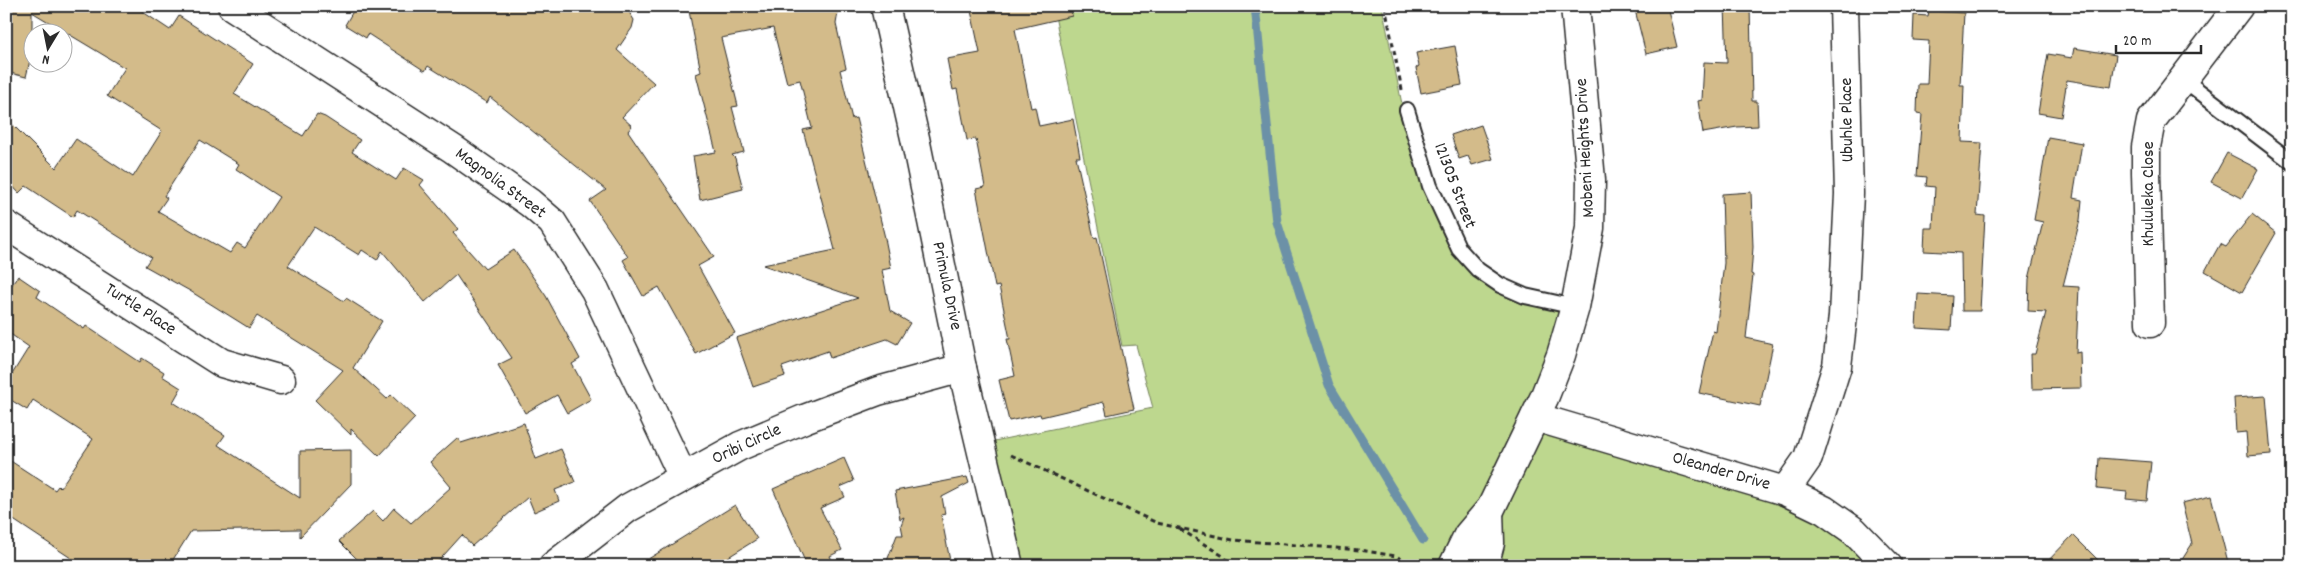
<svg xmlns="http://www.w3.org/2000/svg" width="2298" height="572" font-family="Dekko,sans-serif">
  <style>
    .green { fill: #bdd78e; stroke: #74815c }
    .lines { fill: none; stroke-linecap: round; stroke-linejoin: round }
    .stream { stroke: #6c91a7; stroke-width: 9 }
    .building { fill: #d3bb8a; stroke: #2b2b2b; fill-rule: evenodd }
    .lane-casing { stroke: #2b2b2b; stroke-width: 18 }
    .street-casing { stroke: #2b2b2b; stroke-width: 31 }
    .path { stroke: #2b2b2b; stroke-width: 3; stroke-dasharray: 5 4; stroke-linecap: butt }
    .lane { stroke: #fff; stroke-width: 14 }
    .street { stroke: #fff; stroke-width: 28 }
    .labels { text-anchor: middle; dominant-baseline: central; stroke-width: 4; stroke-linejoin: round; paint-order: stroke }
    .street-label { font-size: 18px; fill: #2b2b2b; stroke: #fff }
  </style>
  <rect width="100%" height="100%" fill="#fff"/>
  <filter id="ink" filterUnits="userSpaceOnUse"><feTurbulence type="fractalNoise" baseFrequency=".02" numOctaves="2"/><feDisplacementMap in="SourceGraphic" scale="10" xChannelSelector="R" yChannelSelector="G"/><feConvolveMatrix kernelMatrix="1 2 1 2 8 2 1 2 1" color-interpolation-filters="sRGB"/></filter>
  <g filter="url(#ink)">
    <!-- green -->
    <path class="green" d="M1053,6H1382L1403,109L1429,185L1477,271L1574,308L1533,417L1785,492L1880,566H1007L980,444L1153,408L1136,345L1122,346Z"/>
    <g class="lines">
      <!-- stream -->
      <path class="stream" d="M1255,6L1277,222L1329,385L1423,540"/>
    </g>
    <!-- building -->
    <g class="building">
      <path d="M6,6H134L170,30L179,16L253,64L234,94L303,136L317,114L325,117L360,140L352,152L396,180L404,168L424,180L420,185L458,229L453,233L485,269L514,250L546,296L580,359L572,364L591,399L567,413L557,395L525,413L498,365L512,358L456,275L425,302L382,251L377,260L362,250L359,255L314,227L288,266L344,301L346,298L382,321L353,368L387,399L391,395L415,418L379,456L351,429V435L315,400L343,370L257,316L249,328L190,291L145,266L151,257L77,210L73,217L26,186L19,193L6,179V118L56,168L76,139L133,177L162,131L107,96L125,68L32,12V52L26,77L6,72ZM200,140L239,164L236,169L279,197L245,248L237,243L230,253L158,211L167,198L164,196Z"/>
      <path d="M356,6H618L629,12L634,20L632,28L617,50L654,83L622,117L632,126L628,131L714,257L698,266L735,333L696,354L659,287L643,296L623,260L628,257L590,201L606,190L490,97L487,103L428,66L425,71L368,34L366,38L345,25Z"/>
      <path d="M688,6H839L836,24L846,68L840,70L852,119L856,118L885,238L891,268L882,270L890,311L910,323L897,344L887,339L830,358L828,351L782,367L785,376L753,387L736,338L858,298L763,265L835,250L803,130L812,128L800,80L787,83L773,28L721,38L738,106L732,107L744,152L732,155L735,158L743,189L700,200L693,156L716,152L696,74L701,72Z"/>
      <path d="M970,6H1071L1072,16L1015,29L1031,108L1035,107L1039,126L1073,119L1080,157H1076L1094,238L1097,237L1134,409L1107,415L1104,402L1041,417L1040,414L1009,421L999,380L1015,376L1007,339H1010L999,286L995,287L976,189L985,187L976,139L967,140L957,89L953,90L947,59L980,53Z"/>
      <path d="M1634,6H1667L1677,47L1646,54Z"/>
      <path d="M1725,6H1750L1752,101H1757L1758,126L1737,127L1703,133L1698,101L1702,100L1704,62L1727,63Z"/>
      <path d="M1929,11L1964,13L1960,85H1964L1962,142L1982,143L1977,215L1985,216L1980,311H1962L1961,253L1924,251L1925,228H1933L1935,187L1926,186L1927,177L1917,176L1922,114L1917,113L1918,84H1927L1929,41L1913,40L1914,15L1928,16Z"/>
      <path d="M1455,46L1462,85L1421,93L1416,68L1419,66L1416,53Z"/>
      <path d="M2074,48L2116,55L2111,87L2067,80L2061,117L2038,113L2048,54L2072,58Z"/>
      <path d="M1481,125L1493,159L1472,165L1468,156L1459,159L1451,135Z"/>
      <path d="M2048,137L2082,143L2073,198L2082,200L2080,220L2063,286L2079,287L2076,353L2080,352L2081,388L2032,389L2031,354H2035L2046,312L2028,311L2029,279L2043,222L2034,220Z"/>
      <path d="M2227,153L2258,169L2242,198L2211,182Z"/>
      <path d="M1751,192L1753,247L1751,274L1753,275L1746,338L1773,344L1760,406L1699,393L1713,331L1716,332L1724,263L1722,194Z"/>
      <path d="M2252,214L2276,233L2242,292L2205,271L2220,244L2226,247Z"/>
      <path d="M18,276L40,291L37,297L84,329L86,326L140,362L142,358L164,372L162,376L181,388L173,402L225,435L218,445L300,498V451L351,450V484L300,537V529L191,531L169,566H83L6,515V458L55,490L58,486L60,488L93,439L33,400L27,410L6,397V384L29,347L6,331V293Z"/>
      <path d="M1918,294L1953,296L1951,330L1916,328Z"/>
      <path d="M2266,396L2271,454L2248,456L2246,432L2236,433L2234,398Z"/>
      <path d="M524,423L536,459L561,449L575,482L555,490L559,501L534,512L528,497L472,546L462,535L434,566H364L339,541L373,511L383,521L394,508L411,523L451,487L430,462L457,438L461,443Z"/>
      <path d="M844,458L854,481L840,487L845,497L820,508L842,550L830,556L835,566H807L773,489Z"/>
      <path d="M2099,458L2151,462L2147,501L2126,499L2127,492L2097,489Z"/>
      <path d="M967,477L969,483L942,497L945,514L941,515L951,566H885L897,535H903L901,525L904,517L900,519L895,491Z"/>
      <path d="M2211,496L2229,566H2178L2192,544L2182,503Z"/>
      <path d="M735,505L757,539L714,566H637Z"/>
      <path d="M2073,535L2104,566H2043Z"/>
    </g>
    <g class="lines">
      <!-- lane casing -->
      <g class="lane-casing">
        <g id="lane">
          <path d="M2183,79L2292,162"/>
          <path d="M1407,110L1430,186L1459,249L1478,270L1500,285L1525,296L1575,307"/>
        </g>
      </g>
      <!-- street casing -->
      <g class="street-casing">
        <g id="street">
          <path d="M232,6L453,149L530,203L552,222L595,290L683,477"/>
          <path d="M885,6L915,138L962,368L1009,566"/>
          <path d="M6,225L222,363L281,380"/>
          <path d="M2150,323L2146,173V147L2151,121L2239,6"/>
          <path d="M1535,417L1785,491L1824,510L1854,531L1888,566"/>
          <path d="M1785,491L1808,458L1837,366L1843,316L1849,194L1844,6"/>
          <path d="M553,566L628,508L740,446L804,419L878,391L962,368"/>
          <path d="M1453,566L1468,535L1491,508L1544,398L1561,355L1575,307L1590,228L1591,180L1575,6"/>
          <path d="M1484,566L1490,543L1489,511"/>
        </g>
      </g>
      <!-- path -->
      <g class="path">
        <path d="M1385,6L1402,90"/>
        <path d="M1011,455L1157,523L1233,540L1360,550L1396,556L1413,566"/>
        <path d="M1180,529L1223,556L1233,566"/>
      </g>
      <!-- lane -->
      <use href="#lane" class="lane"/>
      <!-- street -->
      <use href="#street" class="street"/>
    </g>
  </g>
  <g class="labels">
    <!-- street labels -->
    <g class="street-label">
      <text transform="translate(1848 120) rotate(-91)">Ubuhle Place</text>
      <text transform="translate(1586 148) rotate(-93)">Mobeni Heights Drive</text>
      <text transform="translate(500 184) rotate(36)">Magnolia Street</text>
      <text transform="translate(1454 186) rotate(69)">121305 Street</text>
      <text transform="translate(2149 194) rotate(-90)">Khululeka Close</text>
      <text transform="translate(946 286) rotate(78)">Primula Drive</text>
      <text transform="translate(140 310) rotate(33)">Turtle Place</text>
      <text transform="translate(747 445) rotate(-25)">Oribi Circle</text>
      <text transform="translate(1721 472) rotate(16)">Oleander Drive</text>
    </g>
  </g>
  <!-- margin -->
  <rect width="2298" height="572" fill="none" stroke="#fff" stroke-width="25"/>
  <rect x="12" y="12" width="2273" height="547" fill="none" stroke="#2b2b2b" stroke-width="2" filter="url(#ink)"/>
  <!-- north arrow -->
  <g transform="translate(48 48) rotate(190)"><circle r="24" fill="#ffffff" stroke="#aaaaaa"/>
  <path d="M0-4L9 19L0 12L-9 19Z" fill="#2b2b2b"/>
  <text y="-8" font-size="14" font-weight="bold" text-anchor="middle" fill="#2b2b2b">N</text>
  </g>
  <!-- scale -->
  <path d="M2116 45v8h85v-8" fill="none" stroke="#2b2b2b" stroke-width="2.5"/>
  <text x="2123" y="45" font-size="15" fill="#2b2b2b" stroke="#ffffff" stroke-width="4" paint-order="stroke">20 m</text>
</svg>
